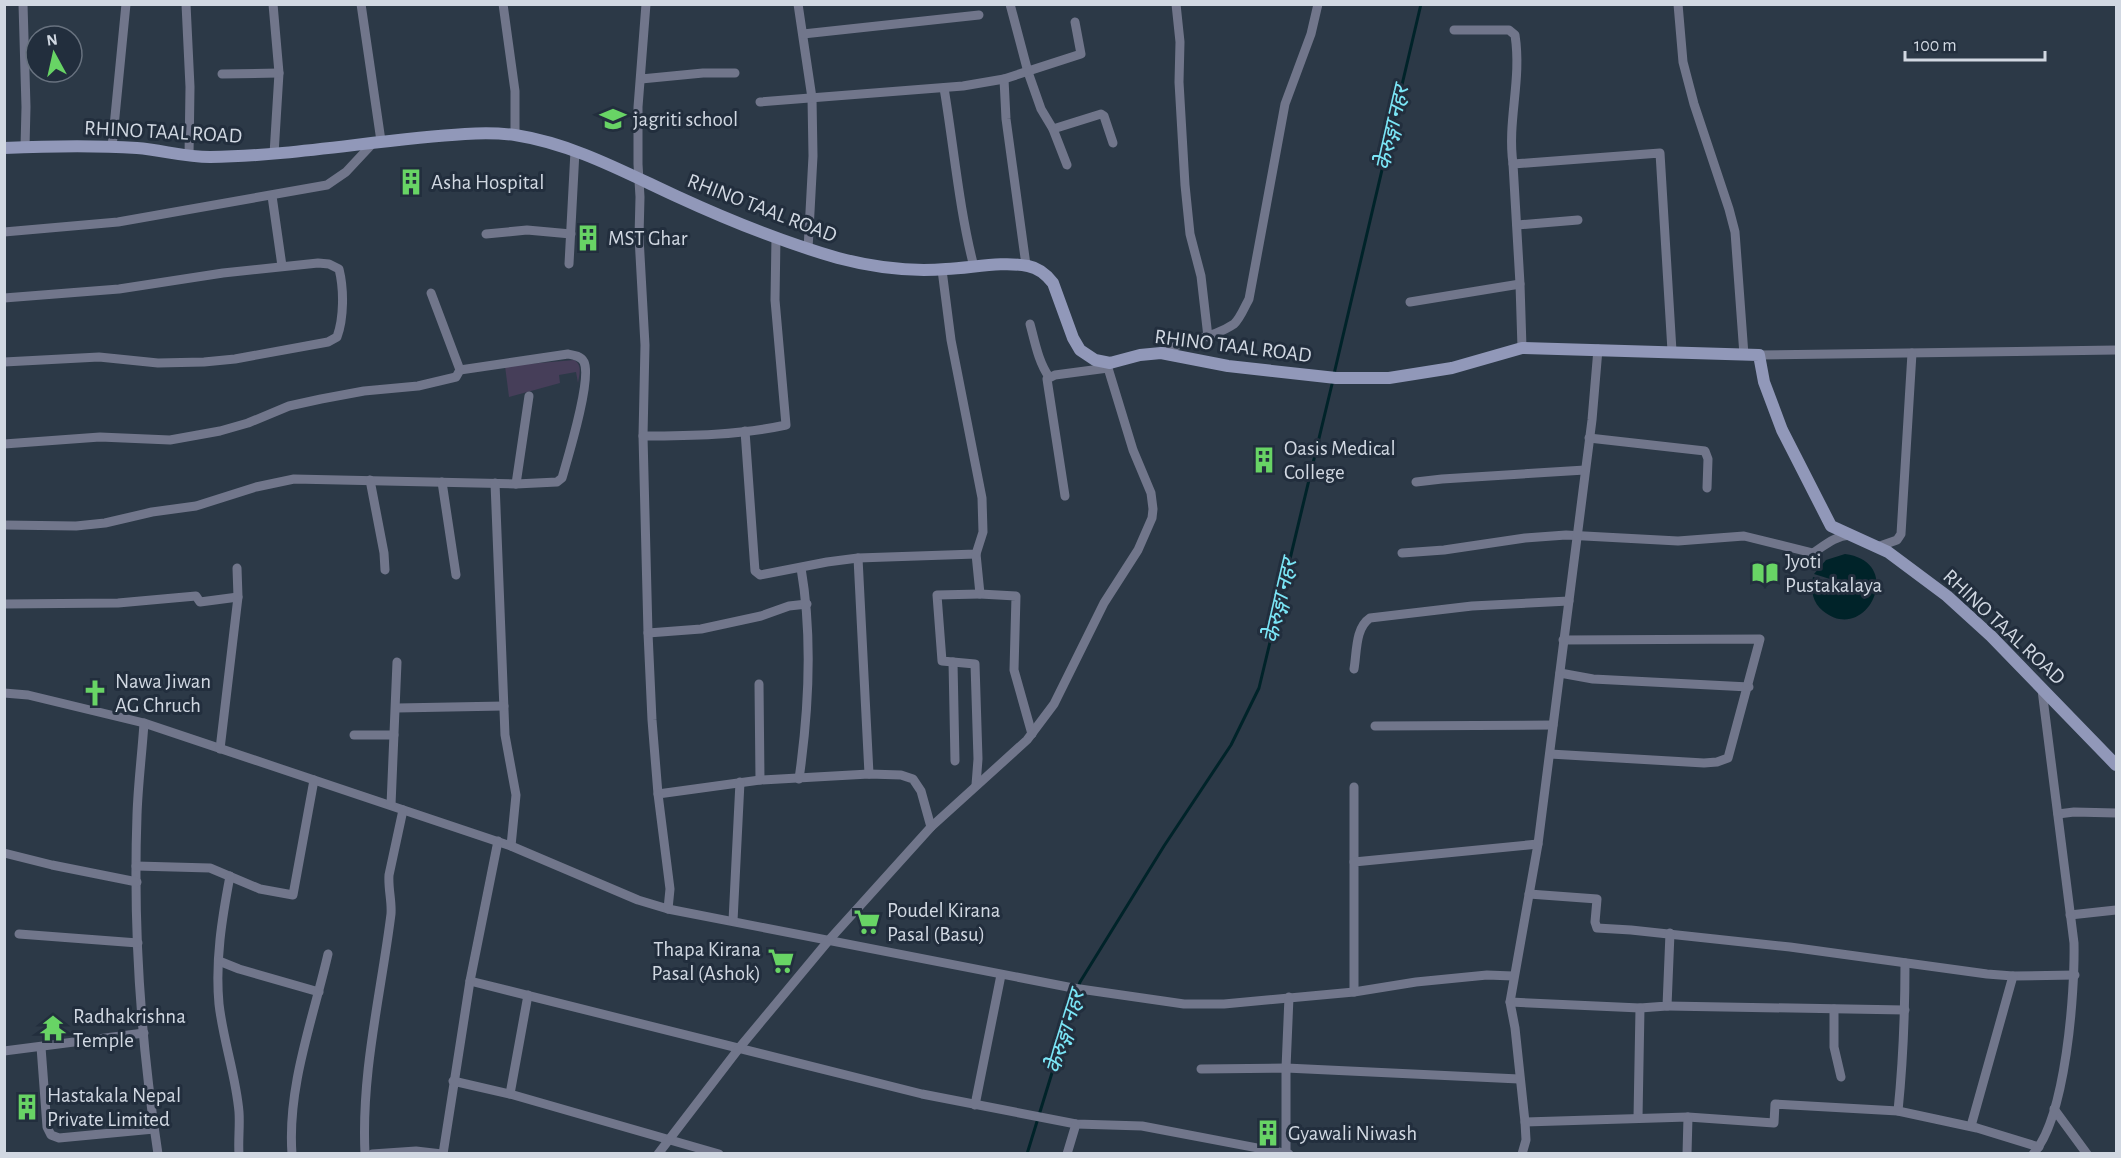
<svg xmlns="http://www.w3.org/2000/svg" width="2121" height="1158" font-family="'Alegreya Sans','Noto Sans Devanagari',sans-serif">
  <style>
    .green { fill: #463e59 }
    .water { fill: #002329 }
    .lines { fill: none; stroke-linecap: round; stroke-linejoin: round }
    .stream { stroke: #002329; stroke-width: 3 }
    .street { stroke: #71768b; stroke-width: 9 }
    .secondary { stroke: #9198b9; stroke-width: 12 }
    .labels { text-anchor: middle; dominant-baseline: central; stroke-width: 6; stroke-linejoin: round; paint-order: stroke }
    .poi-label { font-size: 21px; fill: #d1d8e2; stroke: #222e3d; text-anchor: start }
    .street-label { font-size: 21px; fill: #d1d8e2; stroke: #222e3d }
    .water-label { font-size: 22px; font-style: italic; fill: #7be6f7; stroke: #222e3d }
  </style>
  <rect width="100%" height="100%" fill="#2c3947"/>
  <!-- green -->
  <path class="green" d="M574,360C583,365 579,375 578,383L576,372L559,375L560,383L509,397L505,366Z"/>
  <!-- water -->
  <path class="water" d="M1845,554C1907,562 1866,646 1823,611C1813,603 1810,590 1813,577L1840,586L1842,592H1846L1849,588L1846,584L1814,574L1826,560Z"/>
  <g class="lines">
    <!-- stream -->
    <g class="stream">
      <path d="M1334,374L1421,4"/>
      <path d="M1027,1154L1080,982L1164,846L1231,745L1259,688L1333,380"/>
    </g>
    <!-- street -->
    <g class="street">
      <path d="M23,4L26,107L25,147"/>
      <path d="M186,4L190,87L189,156"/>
      <path d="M273,4L279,73L274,154"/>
      <path d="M361,4L381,141"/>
      <path d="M503,4L515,91V135"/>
      <path d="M646,4L638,107V164L640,197L639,237L645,345L643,436L648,633L652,720L658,794"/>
      <path d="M798,4L812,98L813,156L808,249"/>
      <path d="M1010,4L1028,72L1041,109L1053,129L1067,165"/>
      <path d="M1176,4L1180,42L1179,82L1185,185L1190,234L1201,276L1208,337"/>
      <path d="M1678,4L1683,62L1694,104L1729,209L1735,232L1744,355"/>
      <path d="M1454,30H1509L1515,35C1522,81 1507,120 1513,164"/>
      <path d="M803,34L979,15"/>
      <path d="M222,74L279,73"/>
      <path d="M641,79L703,73H735"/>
      <path d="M1004,79L1006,119L1026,265"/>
      <path d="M944,88C954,148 959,209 974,267"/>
      <path d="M760,102L963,86L1004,79L1081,54L1075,22"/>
      <path d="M1053,129L1101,114L1104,116L1113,143"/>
      <path d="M112,147L126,4"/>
      <path d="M272,196L282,266"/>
      <path d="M1517,225L1578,220"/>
      <path d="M4,232L118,222L327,185L346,172L374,142"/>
      <path d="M486,234L527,230L571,234"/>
      <path d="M569,264L575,151"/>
      <path d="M431,293L460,370"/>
      <path d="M4,298L119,289L223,273L318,263L329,264L339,269C344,289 344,318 337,337L328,342L235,359L204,362L158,363L99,357L4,362"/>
      <path d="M1410,302L1520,284"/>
      <path d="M1030,324C1035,342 1038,361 1049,377"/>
      <path d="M1522,348L1520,284L1513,164L1660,153L1672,351"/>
      <path d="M1161,353C1183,339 1212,339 1234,324C1240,319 1245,306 1249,299L1285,104L1311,34L1318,4"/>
      <path d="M1759,355L2116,350"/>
      <path d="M745,431L755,571L760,575L827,562L858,558L976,554L983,532L982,498L951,340L942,270"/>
      <path d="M643,436C691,436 740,435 786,425L775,300L776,237"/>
      <path d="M1589,438L1705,451L1708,459L1707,488"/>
      <path d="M4,444L100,437L170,440L220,431L248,423L289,406L321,399L364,391L418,386L456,377L460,370L568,354C574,355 581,356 584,362C592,379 568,457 562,478L557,482L516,484L294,479L256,487L196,506L152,512L105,523L76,526L4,525"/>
      <path d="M370,480L384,553L385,570"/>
      <path d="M442,482L456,575"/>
      <path d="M1416,482L1442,479L1585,470"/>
      <path d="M495,483L505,735L516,795L511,846"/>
      <path d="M516,484L529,396"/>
      <path d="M1065,496L1047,379L1055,375L1108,368"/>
      <path d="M1877,547L1897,540L1901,534L1912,353"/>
      <path d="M1402,553L1444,550L1525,538L1566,535L1678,541L1744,536L1813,553C1825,545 1835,536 1850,535"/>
      <path d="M976,554L980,594L1016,596L1014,670L1032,734"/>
      <path d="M858,558L869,774"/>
      <path d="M4,604L118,603L196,596L200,602L238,597"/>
      <path d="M648,633L701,629L761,616L789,606L807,604"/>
      <path d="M953,662L955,761"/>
      <path d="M1354,669C1357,652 1355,628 1370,618L1472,606L1569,601"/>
      <path d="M1560,673L1593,679L1749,687"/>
      <path d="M759,684L760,780"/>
      <path d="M4,693L28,695L144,723L511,846L638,900L668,909L1073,988L1184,1004H1224L1354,992L1416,982L1487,975L1513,976"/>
      <path d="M397,708L504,706"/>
      <path d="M144,723C142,754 138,784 137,815C133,927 141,1043 158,1154"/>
      <path d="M1375,726L1553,725"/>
      <path d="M354,735H394"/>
      <path d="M220,749L238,597L237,568"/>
      <path d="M1550,754L1704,763L1717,762L1728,758L1760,639L1563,640"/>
      <path d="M799,779C809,709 813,638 801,568"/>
      <path d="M976,785L978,759L975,664L942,661L937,595L980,594"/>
      <path d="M1354,787V862"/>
      <path d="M391,805L397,662"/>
      <path d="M2058,814L2074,812L2116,813"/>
      <path d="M4,853L52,865L137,882"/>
      <path d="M136,866L210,868L260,889L293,895L314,780"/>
      <path d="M230,876C222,918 215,961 219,1004C223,1040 236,1076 239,1112C240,1126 238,1140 239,1154"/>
      <path d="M1529,894L1597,899L1595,922L1597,928L1631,930L1790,947L1987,974L2013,976L2075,975"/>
      <path d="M668,909L670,889L658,794L760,780L869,774L901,775L913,779L921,791L931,827"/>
      <path d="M2070,915L2116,910"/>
      <path d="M733,921L740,782"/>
      <path d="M19,934L138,943"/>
      <path d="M219,961L239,969L319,992"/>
      <path d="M470,981L922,1094L1076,1124L1142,1126L1289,1154"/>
      <path d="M1354,992V862L1538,844"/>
      <path d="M1510,1002L1640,1008L1667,1006L1670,933"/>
      <path d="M1667,1006L1905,1010"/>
      <path d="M1834,1009V1047L1841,1077"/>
      <path d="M41,1047L47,1127L51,1135L59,1138L154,1129"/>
      <path d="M4,1051L144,1033"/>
      <path d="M1201,1069L1286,1068L1519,1079"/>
      <path d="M453,1081L510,1094L719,1154"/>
      <path d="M510,1094L528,995"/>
      <path d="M975,1105L1001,975"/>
      <path d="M2054,1109L2087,1154"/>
      <path d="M1898,1111C1903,1062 1905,1013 1905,963"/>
      <path d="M1638,1118L1640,1008"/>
      <path d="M1525,1122L1688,1117L1774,1123L1775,1104L1898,1111L1977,1128L2039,1147"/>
      <path d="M1971,1126L2013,976"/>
      <path d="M1286,1153V1068L1289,997"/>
      <path d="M292,1154C287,1087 313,1019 328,954"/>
      <path d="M365,1154C361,1072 381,994 391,914C392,901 388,889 389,875L403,810"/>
      <path d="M372,1154L416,1151L442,1154"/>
      <path d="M443,1154L470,981L498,841"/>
      <path d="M658,1154L740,1047L829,940L931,827L1027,740L1054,704L1104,603L1138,550L1152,518L1153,509L1151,493L1133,450L1108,368L1110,363"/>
      <path d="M1067,1154L1076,1124"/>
      <path d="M1522,1154L1526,1140L1525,1122L1515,1028L1510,1002L1538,844L1592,420L1598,349"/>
      <path d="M1687,1154L1688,1117"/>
      <path d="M2033,1154C2066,1118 2075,992 2074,943L2042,690"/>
    </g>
    <!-- secondary -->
    <path class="secondary" d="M4,148C48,146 93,145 137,148C162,150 185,157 210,157C295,156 380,139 465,134C482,133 499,133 515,135C573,144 624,172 676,196C728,220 782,242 838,258C872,267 910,272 946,269C972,268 1002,261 1028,266C1039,268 1046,274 1053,283L1073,338L1080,350L1095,360L1110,363L1140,355L1161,353L1228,366L1336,378H1389L1452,368L1522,348L1759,355L1764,382L1782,430L1831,526L1888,552L1947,596L1991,636L2116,765"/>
  </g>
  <!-- icons -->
  <defs>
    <g id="school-bare" transform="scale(2.07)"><path d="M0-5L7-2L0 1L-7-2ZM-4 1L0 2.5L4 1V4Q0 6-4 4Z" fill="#68d465" stroke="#222e3d" stroke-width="2.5" paint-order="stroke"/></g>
    <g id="building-bare" transform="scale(2.07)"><path d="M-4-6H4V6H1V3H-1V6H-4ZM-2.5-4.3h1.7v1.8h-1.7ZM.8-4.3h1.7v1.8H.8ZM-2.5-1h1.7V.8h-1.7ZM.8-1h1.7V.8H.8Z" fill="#68d465" stroke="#222e3d" stroke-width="2.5" paint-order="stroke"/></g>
    <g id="library-bare" transform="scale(2.07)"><path d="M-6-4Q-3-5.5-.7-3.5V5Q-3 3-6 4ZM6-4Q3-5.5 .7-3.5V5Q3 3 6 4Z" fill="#68d465" stroke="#222e3d" stroke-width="2.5" paint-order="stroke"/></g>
    <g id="church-bare" transform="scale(2.07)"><path d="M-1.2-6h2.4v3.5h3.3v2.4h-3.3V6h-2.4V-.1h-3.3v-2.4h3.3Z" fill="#68d465" stroke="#222e3d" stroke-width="2.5" paint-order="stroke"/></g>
    <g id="supermarket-bare" transform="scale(2.07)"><path d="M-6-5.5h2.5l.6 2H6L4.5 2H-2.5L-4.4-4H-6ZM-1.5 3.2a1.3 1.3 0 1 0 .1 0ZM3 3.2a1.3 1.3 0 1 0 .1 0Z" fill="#68d465" stroke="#222e3d" stroke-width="2.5" paint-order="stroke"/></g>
    <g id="temple-bare" transform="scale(2.07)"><path d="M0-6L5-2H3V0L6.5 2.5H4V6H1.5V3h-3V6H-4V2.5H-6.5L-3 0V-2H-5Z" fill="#68d465" stroke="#222e3d" stroke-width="2.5" paint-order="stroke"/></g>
  </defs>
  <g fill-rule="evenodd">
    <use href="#school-bare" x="613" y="119"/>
    <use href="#building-bare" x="411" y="182"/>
    <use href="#building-bare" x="588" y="238"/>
    <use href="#building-bare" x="1264" y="460"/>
    <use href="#library-bare" x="1765" y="573"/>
    <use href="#church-bare" x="95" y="693"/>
    <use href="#supermarket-bare" x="867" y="922"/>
    <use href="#supermarket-bare" x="781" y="961"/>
    <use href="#temple-bare" x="53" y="1028"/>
    <use href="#building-bare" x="27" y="1107"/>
    <use href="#building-bare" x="1268" y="1133"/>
  </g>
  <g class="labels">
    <!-- poi labels -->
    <g class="poi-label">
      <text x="633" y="119">jagriti school</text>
      <text x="431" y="182">Asha Hospital</text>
      <text x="608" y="238">MST Ghar</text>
      <text x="1284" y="448">Oasis Medical<tspan x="1284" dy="24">College</tspan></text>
      <text x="1785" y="561">Jyoti<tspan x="1785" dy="24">Pustakalaya</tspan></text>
      <text x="115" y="681">Nawa Jiwan<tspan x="115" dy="24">AG Chruch</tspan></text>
      <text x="887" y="910">Poudel Kirana<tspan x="887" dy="24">Pasal (Basu)</tspan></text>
      <text x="761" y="949" text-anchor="end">Thapa Kirana<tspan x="761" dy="24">Pasal (Ashok)</tspan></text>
      <text x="73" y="1016">Radhakrishna<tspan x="73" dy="24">Temple</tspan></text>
      <text x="47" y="1095">Hastakala Nepal<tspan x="47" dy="24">Private Limited</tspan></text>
      <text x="1288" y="1133">Gyawali Niwash</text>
    </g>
    <!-- street labels -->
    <g class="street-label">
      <text transform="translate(163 132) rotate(3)">RHINO TAAL ROAD</text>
      <text transform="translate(762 208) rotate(21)">RHINO TAAL ROAD</text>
      <text transform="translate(1233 346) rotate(7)">RHINO TAAL ROAD</text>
      <text transform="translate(2004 627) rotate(43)">RHINO TAAL ROAD</text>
    </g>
    <!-- water labels -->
    <g class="water-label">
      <text transform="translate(1392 128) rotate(-77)">केेरुङ्गा नहर</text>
      <text transform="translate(1280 601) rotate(-77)">केेरुङ्गा नहर</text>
      <text transform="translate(1065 1032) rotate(-73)">केेरुङ्गा नहर</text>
    </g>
  </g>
  <!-- border -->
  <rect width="2121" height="1158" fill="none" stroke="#d1d8e2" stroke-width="12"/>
  <!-- north arrow -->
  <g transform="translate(54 54) rotate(352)"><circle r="28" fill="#222e3d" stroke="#68727f" stroke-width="1.5"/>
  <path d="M0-4.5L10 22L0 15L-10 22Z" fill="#68d465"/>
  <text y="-9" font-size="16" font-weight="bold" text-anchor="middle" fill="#d1d8e2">N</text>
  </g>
  <!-- scale -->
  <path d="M1905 51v9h140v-9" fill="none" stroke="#d1d8e2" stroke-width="3"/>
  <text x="1914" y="51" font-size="18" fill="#d1d8e2" stroke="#222e3d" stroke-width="4.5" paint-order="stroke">100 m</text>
</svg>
